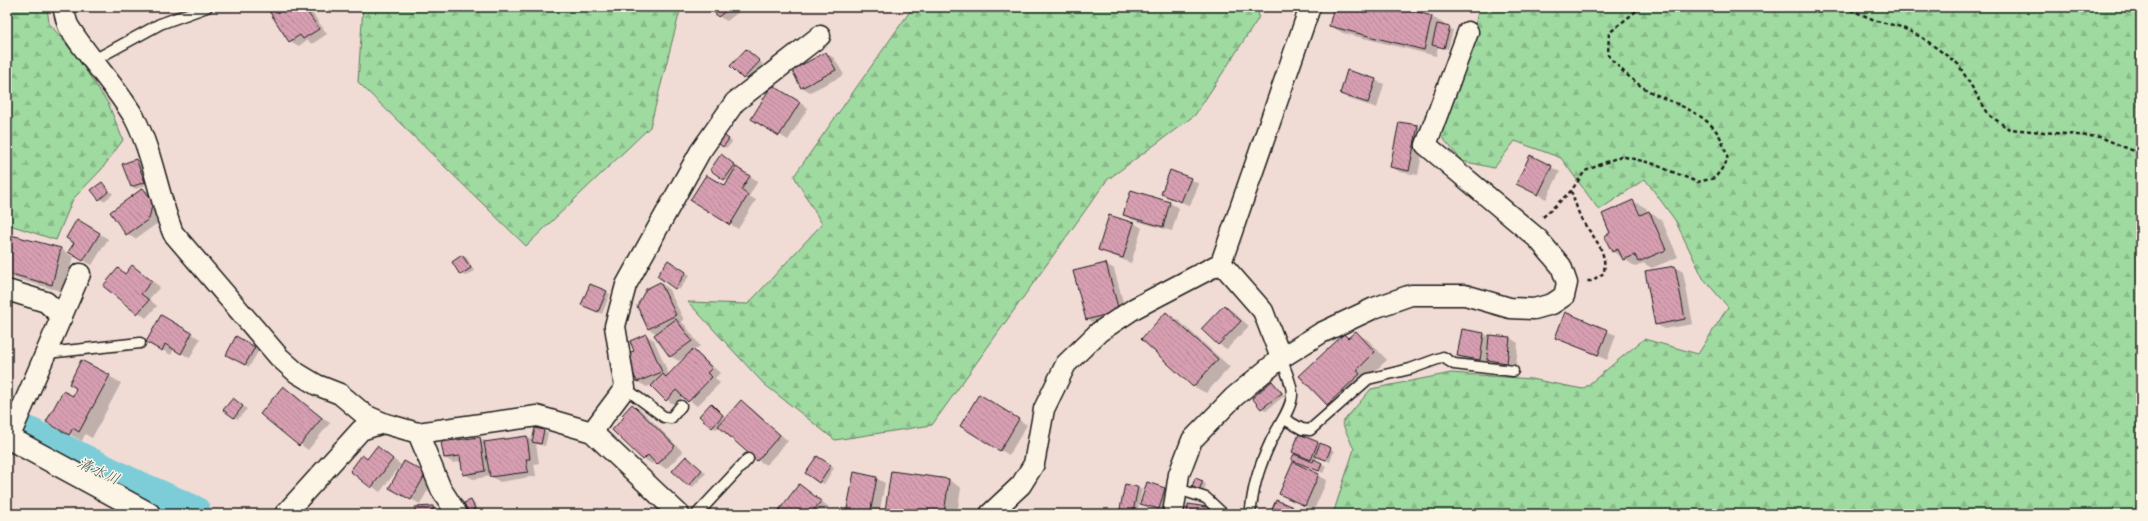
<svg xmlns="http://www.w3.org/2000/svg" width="2148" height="521" font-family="Mali,'Klee One',sans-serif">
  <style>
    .forest { fill: url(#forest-firs); stroke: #5e7b5e }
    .shadow { fill: #0003 }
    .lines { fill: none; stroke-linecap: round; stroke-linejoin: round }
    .river { stroke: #7dcdd8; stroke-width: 39 }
    .building { fill: url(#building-back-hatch); stroke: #1c1c1c }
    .service-casing { stroke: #1c1c1c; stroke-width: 13 }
    .minor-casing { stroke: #1c1c1c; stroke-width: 23 }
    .tertiary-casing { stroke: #1c1c1c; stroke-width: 25 }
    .path { stroke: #1c1c1c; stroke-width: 2.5; stroke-dasharray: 4 3; stroke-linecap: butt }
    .service { stroke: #fcf5e5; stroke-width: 10 }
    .minor { stroke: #fcf5e5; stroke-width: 20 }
    .tertiary { stroke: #fcf5e5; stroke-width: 22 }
    .labels { text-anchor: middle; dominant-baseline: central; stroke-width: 3; stroke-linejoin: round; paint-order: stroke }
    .water-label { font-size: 15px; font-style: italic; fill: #3e5a5e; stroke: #fcf5e5 }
  </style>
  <defs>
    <pattern id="forest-firs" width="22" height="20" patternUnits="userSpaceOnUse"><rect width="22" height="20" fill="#9fdaa0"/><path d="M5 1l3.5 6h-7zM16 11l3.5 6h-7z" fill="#88ba89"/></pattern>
    <pattern id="building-back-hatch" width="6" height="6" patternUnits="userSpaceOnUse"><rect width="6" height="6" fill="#d79fb1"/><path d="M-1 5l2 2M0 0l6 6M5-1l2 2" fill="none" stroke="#b88898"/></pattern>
  </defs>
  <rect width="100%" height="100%" fill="#f1dbd5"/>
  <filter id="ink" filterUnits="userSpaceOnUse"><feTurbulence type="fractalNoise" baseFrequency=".025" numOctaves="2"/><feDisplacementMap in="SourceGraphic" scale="8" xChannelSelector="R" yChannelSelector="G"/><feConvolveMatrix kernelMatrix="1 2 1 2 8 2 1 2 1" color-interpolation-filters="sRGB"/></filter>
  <g filter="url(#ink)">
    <!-- forest -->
    <g class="forest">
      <path d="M7,7H47L49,23L76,56L108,103L123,140L101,170L73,199L56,240L7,224Z"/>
      <path d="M363,7H681L650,127L526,246L358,82Z"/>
      <path d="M913,7H1259L1258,19L1195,115L1107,180L932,425L835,440L764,384L688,302L748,304L822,224L794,176Z"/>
      <path d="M1479,7H2141V514H1333L1354,449L1342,423L1371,389L1451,373L1531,379L1583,389L1644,339L1698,354L1728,307L1703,278L1675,220L1645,179L1599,210L1561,158L1515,141L1494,168L1462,161L1441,136L1470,48Z"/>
    </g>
    <!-- shadow -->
    <g class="shadow">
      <path d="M276,7H308L327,34L312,44L307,40L299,46L290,41Z"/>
      <path d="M711,7H745L727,21L718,16Z"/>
      <path d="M1335,7H1410L1414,10V12L1432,17L1444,24L1443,26L1453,30L1448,49L1438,47L1436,56L1343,33L1331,26Z"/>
      <path d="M746,50L763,64L748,80L744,78Z"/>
      <path d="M826,53L834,58L844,75L810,92L802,87Z"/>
      <path d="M1375,80L1384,84L1377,108L1349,99L1341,94Z"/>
      <path d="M781,91L808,108L788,140L752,118Z"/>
      <path d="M1400,123L1418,126L1426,131L1418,175L1400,172L1392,167Z"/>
      <path d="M726,137L732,142L727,148L723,146Z"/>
      <path d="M725,158L739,168L738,169L758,181L749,196L756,200L738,229L730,224L725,188L729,182L711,170Z"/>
      <path d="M136,160L140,163L148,184L136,189L132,187Z"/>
      <path d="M1551,167L1560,172L1546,199L1525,188Z"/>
      <path d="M1190,179L1199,184L1190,206L1162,193Z"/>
      <path d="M102,183L113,194L104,201L99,199Z"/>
      <path d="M143,189L152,194L161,207L158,223L135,239L127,234Z"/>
      <path d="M1131,192L1170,203L1179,208L1172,231L1133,220L1124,215Z"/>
      <path d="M1633,201L1646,208L1648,212L1661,219L1678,257L1652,268L1643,263L1636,267L1612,251V234Z"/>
      <path d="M1134,223L1142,228L1131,263L1099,250Z"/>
      <path d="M86,225L108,239L92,265L83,260Z"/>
      <path d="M7,235L61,249L73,257L64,292L7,276Z"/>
      <path d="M463,256L467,258L474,271L465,276L461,274Z"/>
      <path d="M672,263L690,275L679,290L675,288Z"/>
      <path d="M1106,264L1114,269L1127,316L1095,324L1087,319Z"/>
      <path d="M133,266L160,287L149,299L157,306L146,318L104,286L118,270L126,274Z"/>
      <path d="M1675,267L1683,272L1693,324L1664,329L1656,324Z"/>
      <path d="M660,283L668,288L684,320L681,322L685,325L700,346L693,351L701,356L720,373L715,378L720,383L697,406L684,396L675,405L667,400L655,383L647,387L638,382L627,355L635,351L646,335L654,340L669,375L687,356L679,361L670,356L657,334L649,329Z"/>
      <path d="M606,292L610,294L602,314L587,307Z"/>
      <path d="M1224,306L1232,311L1249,326L1227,349L1218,344Z"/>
      <path d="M1166,313L1178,320L1230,367L1206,393L1193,386Z"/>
      <path d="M1566,314L1616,335L1607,360L1556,337Z"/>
      <path d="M162,316L200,339L190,358L174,349L171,355L147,341Z"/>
      <path d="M1463,330L1484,334L1490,337L1510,338L1518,343L1516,367L1496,365L1489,361L1488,364L1467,361L1458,356Z"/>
      <path d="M1356,333L1368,340L1387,360L1368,377L1372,382L1340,412L1328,405L1301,376L1344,335L1350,338Z"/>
      <path d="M236,338L259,350L249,367L227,354Z"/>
      <path d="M109,376L121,383L92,438L85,434L82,441L60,429L73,397Z"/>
      <path d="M1273,382L1285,395L1266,411L1253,398Z"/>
      <path d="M283,387L330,423L308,450L261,414Z"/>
      <path d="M233,399L247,409L238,419L234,417Z"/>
      <path d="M988,400L1027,425L1009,455L961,426Z"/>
      <path d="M741,402L750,407L788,441L766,465L758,460L720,426L716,429L712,427L711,405L727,418Z"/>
      <path d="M632,405L641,410L683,452L666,469L655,461L652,464L644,459L626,417Z"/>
      <path d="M543,431L548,433L545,446L536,444L539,463L534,464L536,476L500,482L491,476L473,479L464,474L462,461L453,463L445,458L480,438L489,443L527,437L533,440Z"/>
      <path d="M1318,443L1334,451L1330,462L1317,456L1316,461L1326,466L1323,473L1297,462L1313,463L1314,461L1298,454Z"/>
      <path d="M377,447L401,465L380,492L351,471L362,456L368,459Z"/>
      <path d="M686,457L706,473L693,487L689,485Z"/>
      <path d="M821,460L834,468L824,484L820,482Z"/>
      <path d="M404,462L434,479L420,504L390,487Z"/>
      <path d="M1294,464L1327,480L1314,510L1289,499Z"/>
      <path d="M876,478L885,483L879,514H847Z"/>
      <path d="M949,480L961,488L957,514H893L886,510Z"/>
      <path d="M1202,482L1206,484L1204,492L1193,487Z"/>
      <path d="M799,485L829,507L823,514H777Z"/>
      <path d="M1138,488L1142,490L1137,513L1121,509Z"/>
      <path d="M1164,488L1168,491L1163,510L1146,505Z"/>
      <path d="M471,501L475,504L478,510L483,514H473L469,511Z"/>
      <path d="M1276,502L1297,510L1295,514H1271Z"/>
      <path d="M433,507L437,509V514H417Z"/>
    </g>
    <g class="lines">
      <!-- river -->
      <path class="river" d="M7,426L124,484L192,514"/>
    </g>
    <!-- building -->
    <g class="building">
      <path d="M274,7H304L319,29L303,39L300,35L289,42L269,11Z"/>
      <path d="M710,7H731L718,17Z"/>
      <path d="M1334,7H1401L1432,16L1424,50L1329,26Z"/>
      <path d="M1437,24L1450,27L1444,48L1432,45Z"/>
      <path d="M746,49L760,61L743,79L730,66Z"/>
      <path d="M826,52L836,70L801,88L792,70Z"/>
      <path d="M1347,70L1376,79L1368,103L1340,94Z"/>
      <path d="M772,85L800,102L779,136L751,119Z"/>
      <path d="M1399,122L1418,125L1409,171L1390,167Z"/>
      <path d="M721,133L729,139L723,147L715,141Z"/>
      <path d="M721,154L735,165L724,180L710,170Z"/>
      <path d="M1530,155L1552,166L1538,195L1516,184Z"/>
      <path d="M136,159L145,182L131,187L122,164Z"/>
      <path d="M736,167L750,176L741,190L748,195L730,225L690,200L706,175L725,186Z"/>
      <path d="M1170,170L1191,178L1181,202L1161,194Z"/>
      <path d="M102,182L109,191L99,200L91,190Z"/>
      <path d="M143,188L153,201L149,219L126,235L110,212Z"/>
      <path d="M1131,190L1170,202L1163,227L1123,215Z"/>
      <path d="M1633,200L1640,215L1649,211L1666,250L1638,262L1635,255L1623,260L1618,249L1612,252L1604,236L1610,233L1602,214Z"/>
      <path d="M1109,215L1134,223L1123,258L1098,250Z"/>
      <path d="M77,219L100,233L83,261L68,252L74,243L66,238Z"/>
      <path d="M7,234L61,248L52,285L7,273Z"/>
      <path d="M462,255L471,268L460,275L452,262Z"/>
      <path d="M668,260L686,272L675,289L657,276Z"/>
      <path d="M1106,263L1119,311L1086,320L1073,271Z"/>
      <path d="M132,265L152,281L141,294L149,300L137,314L103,286L118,268L125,274Z"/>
      <path d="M1675,266L1685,319L1655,325L1645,271Z"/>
      <path d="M660,282L676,315L648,329L637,306L646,289Z"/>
      <path d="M590,284L607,291L598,312L581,305Z"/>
      <path d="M1224,305L1241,321L1218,345L1201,329Z"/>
      <path d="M1166,312L1218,359L1193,387L1141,339Z"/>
      <path d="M1565,312L1608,330L1598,355L1555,338Z"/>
      <path d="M161,315L192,333L181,354L165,344L162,351L146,342Z"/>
      <path d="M676,319L692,341L670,357L654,335Z"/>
      <path d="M1462,329L1484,333L1480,360L1457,356Z"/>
      <path d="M1356,331L1375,352L1357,370L1360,374L1327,405L1299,376L1344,334L1348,338Z"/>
      <path d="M646,334L662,372L637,382L625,354L634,351L630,341Z"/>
      <path d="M1489,335L1510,337L1507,363L1487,360Z"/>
      <path d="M236,336L255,347L245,365L226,355Z"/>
      <path d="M693,349L712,368L707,373L712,377L688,402L676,390L666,401L651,386L663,374L666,377Z"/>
      <path d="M81,360L110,375L79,432L73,428L69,435L46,422L63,391L73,396L76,388L69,384Z"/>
      <path d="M1272,381L1282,393L1261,409L1252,398Z"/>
      <path d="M283,386L322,418L299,446L260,414Z"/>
      <path d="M979,394L1019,419L1000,451L960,426Z"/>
      <path d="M233,398L243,406L234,418L223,410Z"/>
      <path d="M741,400L780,435L757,461L718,426Z"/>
      <path d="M711,403L723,415L712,428L699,416Z"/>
      <path d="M632,404L675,446L657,465L648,455L643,460L612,430L624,417L622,415Z"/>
      <path d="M535,428L544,430L541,444L532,442Z"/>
      <path d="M1299,434L1318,442L1311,460L1292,452Z"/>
      <path d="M527,436L530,459H526L528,472L490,477L484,442Z"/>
      <path d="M480,437L485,471L463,475L460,456L444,458L441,442Z"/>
      <path d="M1320,443L1331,448L1326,460L1315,456Z"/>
      <path d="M377,446L393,459L371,488L350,471L362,455L367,459Z"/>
      <path d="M1294,454L1313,462L1314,459L1322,463L1319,471L1291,460Z"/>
      <path d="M686,456L702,470L688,486L672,471Z"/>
      <path d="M817,456L831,465L819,483L805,473Z"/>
      <path d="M404,461L426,473L411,500L389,488Z"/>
      <path d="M1293,462L1319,474L1305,506L1279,494Z"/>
      <path d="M891,471L949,479L944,514H909L885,511Z"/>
      <path d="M854,472L877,477L870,514H846Z"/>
      <path d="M1195,478L1203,481L1199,490L1192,487Z"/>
      <path d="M1147,482L1165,488L1159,509L1140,504Z"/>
      <path d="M799,484L821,501L811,514H776Z"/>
      <path d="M1125,484L1138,487L1133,512L1120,509Z"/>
      <path d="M471,500L475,509L468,512L464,503Z"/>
      <path d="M1276,500L1293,507L1291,514H1270Z"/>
      <path d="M1188,504L1213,508L1212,514H1187Z"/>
      <path d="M433,506L434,514H416L415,507Z"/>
      <path d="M479,510L480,514H472L471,513Z"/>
    </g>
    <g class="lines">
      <!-- service casing -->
      <g class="service-casing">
        <g id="service">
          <path d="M94,60L160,24L207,7"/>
          <path d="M47,353L140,343"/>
          <path d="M625,388L664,417L671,418L681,406"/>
          <path d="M1284,419L1302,429L1310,430L1368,379L1410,369L1443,357L1454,364L1513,371"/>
          <path d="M1178,489L1206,498L1223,514"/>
          <path d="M1251,508C1254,482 1260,465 1271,441C1277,428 1293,407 1292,393C1291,381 1285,369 1281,358"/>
          <path d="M697,514L748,459"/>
        </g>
      </g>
      <!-- minor casing -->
      <g class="minor-casing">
        <g id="minor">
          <path d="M63,7C65,13 66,22 69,27C89,59 115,85 134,117C153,153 158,196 173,233L279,357L297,373L317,385L340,394L365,415L383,423"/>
          <path d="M1221,263L1263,311L1281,358"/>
          <path d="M7,290L46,302L62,317"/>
          <path d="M592,432L625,388L615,326L626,285L700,152L735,102L820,36"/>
          <path d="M418,433L441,489L457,514"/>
          <path d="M9,438L80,274"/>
          <path d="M285,514L361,430L383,423L418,433L537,416L592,432L679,514"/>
          <path d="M990,514L1021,485L1034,464L1044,409L1066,364L1099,332L1135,308L1221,263L1310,7"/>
          <path d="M1173,514L1179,474L1192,440L1234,397L1281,358L1321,333L1374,308L1411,295H1465L1510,308L1534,309L1552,304L1564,296L1567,283L1561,266L1538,239L1426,145L1468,32"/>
        </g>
      </g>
      <!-- tertiary casing -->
      <g class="tertiary-casing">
        <path id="tertiary" d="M7,437L149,514"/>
      </g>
      <!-- path -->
      <g class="path">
        <path d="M1844,7L1877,21L1901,27L1923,38L1958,64L1989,115L2009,129L2100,137L2141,154"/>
        <path d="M1571,191C1575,200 1577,211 1582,220C1594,239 1607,249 1604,273L1591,281H1587"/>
        <path d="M1543,217L1571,191L1585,171L1621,156L1651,163L1697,182L1715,178L1728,160C1726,153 1724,146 1721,139C1708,112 1673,104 1649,91C1633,82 1619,68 1608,55L1609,33L1641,7"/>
      </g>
      <!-- service -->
      <use href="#service" class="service"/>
      <!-- minor -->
      <use href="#minor" class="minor"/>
      <!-- tertiary -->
      <use href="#tertiary" class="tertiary"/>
    </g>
  </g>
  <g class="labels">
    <!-- water labels -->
    <g class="water-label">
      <text transform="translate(99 470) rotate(25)">清水川</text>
    </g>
  </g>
  <!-- margin -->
  <rect width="2148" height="521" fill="none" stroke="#fcf5e5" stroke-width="24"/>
  <rect x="12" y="12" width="2124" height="497" fill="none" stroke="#1c1c1c" stroke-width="1.5" filter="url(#ink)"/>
</svg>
